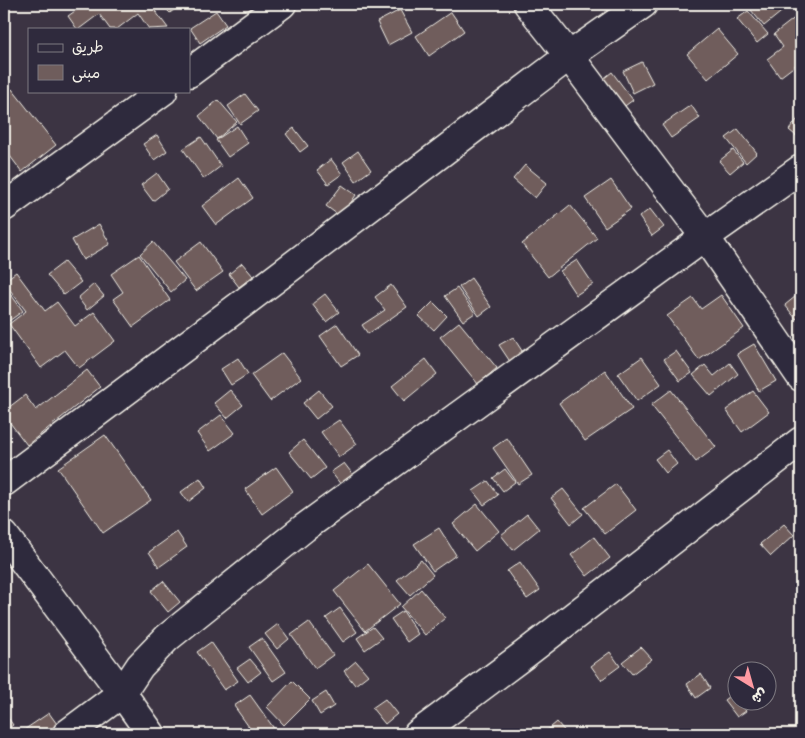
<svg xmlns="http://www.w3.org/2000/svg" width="805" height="738" font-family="Caveat,'Playpen Sans Arabic',sans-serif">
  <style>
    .building { fill: #6f5d5c; stroke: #f4f1e8 }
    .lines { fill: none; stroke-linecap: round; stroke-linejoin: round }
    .street-casing { stroke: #f4f1e8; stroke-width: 31 }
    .street { stroke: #2f2a3d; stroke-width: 28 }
  </style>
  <rect width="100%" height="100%" fill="#3c3443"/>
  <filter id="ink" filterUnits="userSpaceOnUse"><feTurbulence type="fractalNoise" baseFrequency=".02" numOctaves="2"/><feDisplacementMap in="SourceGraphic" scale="10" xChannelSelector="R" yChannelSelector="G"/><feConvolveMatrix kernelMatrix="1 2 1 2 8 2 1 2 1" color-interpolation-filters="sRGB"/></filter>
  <g filter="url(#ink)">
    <!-- building -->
    <g class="building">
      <path d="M85,4H150L168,28L149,29L138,13L117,29H110L99,14L79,29H77L68,16Z"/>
      <path d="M161,4H181L170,13Z"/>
      <path d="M746,4H791L764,26Z"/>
      <path d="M400,10L412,32L388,45L377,22Z"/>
      <path d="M216,11L226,25L200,43L190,28Z"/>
      <path d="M748,11L768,34L757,43L737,19Z"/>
      <path d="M451,12L464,31L429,56L416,36Z"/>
      <path d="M801,13V61L780,77L767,59L783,47L774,34Z"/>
      <path d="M717,29L738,54L708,79L687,54Z"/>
      <path d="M642,62L653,83L633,93L623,71Z"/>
      <path d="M612,72L633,100L618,111L598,83Z"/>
      <path d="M12,89L56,145L22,172L4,148V96Z"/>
      <path d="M245,94L258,111L240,124L228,106Z"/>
      <path d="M218,100L237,122L217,139L199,116Z"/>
      <path d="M691,105L700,118L671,138L662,125Z"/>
      <path d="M801,115V140L789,130Z"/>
      <path d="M237,126L248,143L228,157L216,140Z"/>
      <path d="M294,128L308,146L300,152L286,134Z"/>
      <path d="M738,129L757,153L746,163L726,138Z"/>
      <path d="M157,135L167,151L154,160L143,144Z"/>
      <path d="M201,137L221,166L204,179L183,149Z"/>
      <path d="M733,150L743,162L730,173L719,161Z"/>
      <path d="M358,151L371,170L356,181L343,162Z"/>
      <path d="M331,159L342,174L328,184L317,170Z"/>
      <path d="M525,165L547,183L535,198L513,179Z"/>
      <path d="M157,173L168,189L153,201L141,185Z"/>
      <path d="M239,178L253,198L216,225L202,206Z"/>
      <path d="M611,180L631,209L605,227L585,198Z"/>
      <path d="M342,185L356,195L341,217L326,206Z"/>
      <path d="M570,205L597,238L548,277L522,244Z"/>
      <path d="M650,209L664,227L652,236L639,217Z"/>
      <path d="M99,224L110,244L83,260L72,240Z"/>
      <path d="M153,242L185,280L171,292L140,254Z"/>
      <path d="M201,242L223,272L196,291L174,262Z"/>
      <path d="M139,255L170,300L133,327L113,299L123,292L111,274Z"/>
      <path d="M577,260L593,284L576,295L560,271Z"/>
      <path d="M64,262L81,282L64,295L47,275Z"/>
      <path d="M242,263L253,276L239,287L229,274Z"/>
      <path d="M16,272L45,311L57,302L75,326L94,312L115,341L79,368L65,350L41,368L9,324L26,311L4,282V281Z"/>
      <path d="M471,278L491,307L479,316L459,287Z"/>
      <path d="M94,284L104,296L87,310L78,298Z"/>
      <path d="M4,285L23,311L6,323L4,321Z"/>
      <path d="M391,285L407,307L368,334L362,325L385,310L375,297Z"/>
      <path d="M457,288L475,313L463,321L445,296Z"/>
      <path d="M801,292V315L796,319L785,305Z"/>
      <path d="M325,294L339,312L326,322L312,304Z"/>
      <path d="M721,295L744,328L699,360L667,316L693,298L701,309Z"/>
      <path d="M433,302L447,316L434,330L419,316Z"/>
      <path d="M459,322L497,368L478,384L440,337Z"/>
      <path d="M337,324L358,355L341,366L320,336Z"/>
      <path d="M513,337L526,357L513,366L499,345Z"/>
      <path d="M754,344L776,381L759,391L737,354Z"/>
      <path d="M676,351L692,373L680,381L664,359Z"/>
      <path d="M282,353L301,378L270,401L251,375Z"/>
      <path d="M642,357L661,384L637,401L618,374Z"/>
      <path d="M238,358L248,374L231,385L221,369Z"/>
      <path d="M426,359L437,374L404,401L392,386Z"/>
      <path d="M730,363L738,374L711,396L693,375L705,365L714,376Z"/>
      <path d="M87,370L100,387L27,445L4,415V411L25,395L36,410Z"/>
      <path d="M605,370L632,409L585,441L559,403Z"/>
      <path d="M230,390L243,405L227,418L214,403Z"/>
      <path d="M319,390L332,406L316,419L303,403Z"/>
      <path d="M671,390L716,447L696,462L651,405Z"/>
      <path d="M753,391L769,412L742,432L726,410Z"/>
      <path d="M221,415L235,433L210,451L197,433Z"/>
      <path d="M339,420L357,444L339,457L321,432Z"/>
      <path d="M105,435L151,500L103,533L58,468Z"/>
      <path d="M507,438L532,475L518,484L493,448Z"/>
      <path d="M303,440L325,468L311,479L289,452Z"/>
      <path d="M667,450L677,464L666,473L655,459Z"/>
      <path d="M344,463L354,476L342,486L331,472Z"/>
      <path d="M276,467L293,491L262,514L245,489Z"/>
      <path d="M505,469L515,482L503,491L493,478Z"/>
      <path d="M200,478L206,488L188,502L181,492Z"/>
      <path d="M488,481L498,495L484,505L473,491Z"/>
      <path d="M616,484L636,510L605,534L584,508Z"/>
      <path d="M563,489L583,514L571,524L551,498Z"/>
      <path d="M477,504L499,531L475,551L453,524Z"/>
      <path d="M527,514L539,529L513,550L501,535Z"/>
      <path d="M784,524L794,535L771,556L760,544Z"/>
      <path d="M439,528L456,555L433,571L414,544Z"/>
      <path d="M177,532L187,547L159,567L149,552Z"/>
      <path d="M594,537L610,558L587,576L571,555Z"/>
      <path d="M421,560L433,575L410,595L397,580Z"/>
      <path d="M520,562L540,590L527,599L507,571Z"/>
      <path d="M368,564L400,604L365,631L334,591Z"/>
      <path d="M163,581L180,602L168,612L151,591Z"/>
      <path d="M421,589L445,618L425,635L401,607Z"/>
      <path d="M340,608L357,632L343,642L326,618Z"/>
      <path d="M403,611L418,634L407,642L391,619Z"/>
      <path d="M309,622L333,655L315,668L291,635Z"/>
      <path d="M278,624L289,639L277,649L265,634Z"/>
      <path d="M373,627L382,638L365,650L357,638Z"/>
      <path d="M262,638L286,672L273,681L249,647Z"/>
      <path d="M211,642L238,681L224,690L197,652Z"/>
      <path d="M641,647L652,659L632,674L622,662Z"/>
      <path d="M610,652L620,666L601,680L591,666Z"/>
      <path d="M250,659L261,672L248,682L237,668Z"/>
      <path d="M356,661L368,675L355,685L344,671Z"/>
      <path d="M701,674L710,688L696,698L687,684Z"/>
      <path d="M292,681L310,699L284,725L267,707Z"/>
      <path d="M326,692L334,706L320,715L312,701Z"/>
      <path d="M733,693L738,700L746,711L737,717L724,700Z"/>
      <path d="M250,695L278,734H254L234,706Z"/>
      <path d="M385,699L397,714L385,724L372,708Z"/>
      <path d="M4,712L13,725L4,732Z"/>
      <path d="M49,713L62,731L57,734H18Z"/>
      <path d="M557,722L567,734H545L544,733Z"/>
    </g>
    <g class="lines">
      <!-- street casing -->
      <g class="street-casing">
        <g id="street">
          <path d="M528,4L569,56L705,237L801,377"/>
          <path d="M189,73L282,4"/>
          <path d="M4,207L163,91"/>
          <path d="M4,482L246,301L569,56L643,4"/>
          <path d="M4,535L122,693L151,734"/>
          <path d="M67,734L122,693L140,666L167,638L304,528L705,237L801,169"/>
          <path d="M418,734L525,654L801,441"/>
        </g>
      </g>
      <!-- street -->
      <use href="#street" class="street"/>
    </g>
  </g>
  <!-- margin -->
  <rect width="805" height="738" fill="none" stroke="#2f2a3d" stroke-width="20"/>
  <rect x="10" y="10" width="785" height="718" fill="none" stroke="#f4f1e8" stroke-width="2" filter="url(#ink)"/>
  <!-- legend -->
  <rect x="28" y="28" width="162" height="65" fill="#2f2a3d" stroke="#7e7a81"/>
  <rect x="38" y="44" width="25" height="8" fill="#2f2a3d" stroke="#7e7a81"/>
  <text x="72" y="52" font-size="15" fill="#f4f1e8">طريق</text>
  <rect x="38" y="65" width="25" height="15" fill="#6f5d5c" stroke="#7e7a81"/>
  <text x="72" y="78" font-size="15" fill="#f4f1e8">مبنى</text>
  <!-- north arrow -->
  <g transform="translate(752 686) rotate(143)"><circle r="24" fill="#2f2a3d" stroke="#7e7a81"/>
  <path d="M0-4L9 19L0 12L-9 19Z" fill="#ff9aa2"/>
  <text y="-8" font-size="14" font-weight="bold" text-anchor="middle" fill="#f4f1e8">ش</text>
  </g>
</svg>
